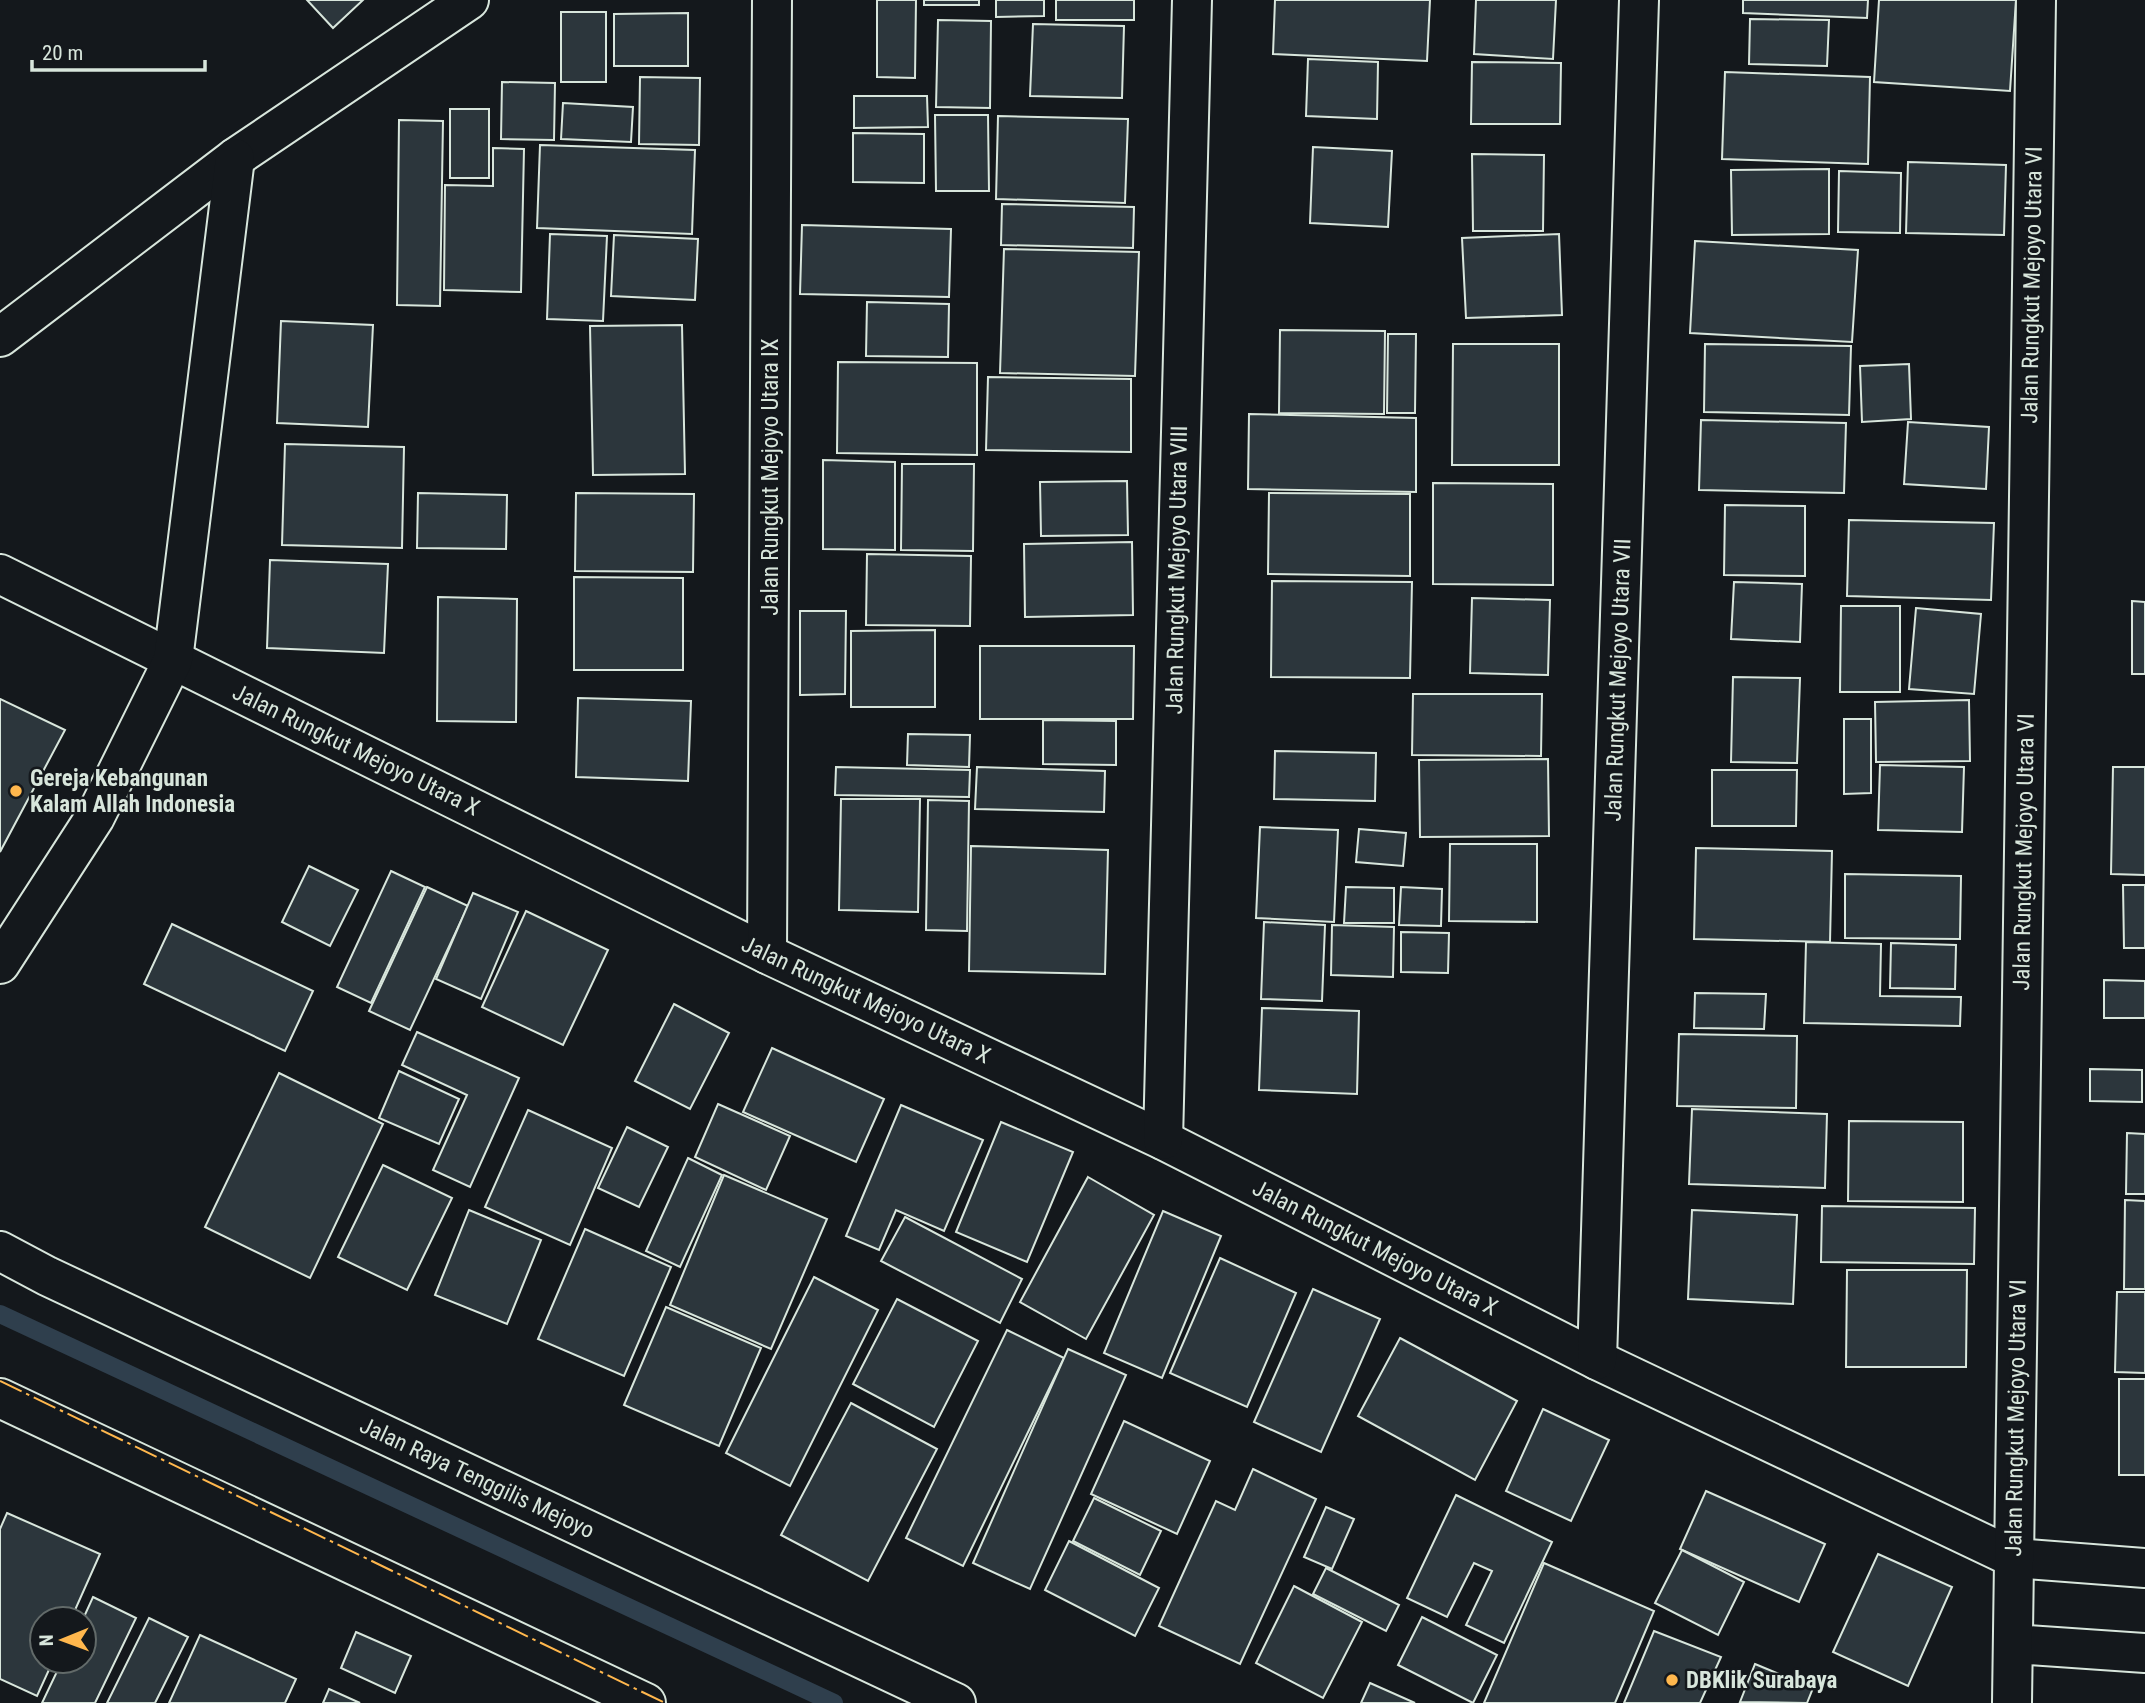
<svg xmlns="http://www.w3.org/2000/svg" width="2145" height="1703" font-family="'Roboto Condensed',sans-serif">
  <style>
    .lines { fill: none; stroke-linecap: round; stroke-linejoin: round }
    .stream { stroke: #2f3f4d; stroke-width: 18 }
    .building { fill: #2c363c; stroke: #d8e6dc; stroke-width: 2 }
    .minor-casing { stroke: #d8e6dc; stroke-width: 42 }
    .tertiary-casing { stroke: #d8e6dc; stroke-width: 42 }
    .minor { stroke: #14181c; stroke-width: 38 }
    .tertiary { stroke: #14181c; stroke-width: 38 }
    .power { stroke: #ffb74d; stroke-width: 2; stroke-dasharray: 24 5 3.5 5; stroke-linecap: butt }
    .poi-dot { fill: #ffb74d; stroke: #14181c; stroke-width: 2.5 }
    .labels { text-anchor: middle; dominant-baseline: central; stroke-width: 5; stroke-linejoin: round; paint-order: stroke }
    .street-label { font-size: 23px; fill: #d8e6dc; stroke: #14181c }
    .poi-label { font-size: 23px; font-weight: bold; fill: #d8e6dc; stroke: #14181c; text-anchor: start }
  </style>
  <rect width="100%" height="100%" fill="#14181c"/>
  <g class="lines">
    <!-- stream -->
    <path class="stream" d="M0,1314L834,1703"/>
  </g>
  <!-- building -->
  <g class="building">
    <path d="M307,0H363L333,28Z"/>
    <path d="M877,0H916L915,78L877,77Z"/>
    <rect x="924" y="0" width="55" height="5"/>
    <path d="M996,0H1044V16L996,17Z"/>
    <rect x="1056" y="0" width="78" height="20"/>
    <path d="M1275,0H1430L1427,61L1273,54Z"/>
    <path d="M1476,0H1556L1553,59L1474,54Z"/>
    <path d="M1743,0H1868L1867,18L1743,13Z"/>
    <path d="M1879,0H2016L2010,91L1874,82Z"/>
    <rect x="561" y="12" width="45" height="70"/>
    <path d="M688,13V66H614V14Z"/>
    <path d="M1750,19L1829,20L1827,66L1749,64Z"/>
    <path d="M938,20L991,21L990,108L936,107Z"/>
    <path d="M1033,24L1124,26L1122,98L1030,96Z"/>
    <path d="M1308,59L1378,62L1377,119L1306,116Z"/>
    <path d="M1472,62L1561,63L1560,124H1471Z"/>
    <path d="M1725,72L1870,77L1868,164L1722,159Z"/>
    <path d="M640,77L700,78L699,145L639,144Z"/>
    <path d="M502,82L555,83L554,140L501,139Z"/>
    <path d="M854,96H927L928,127L854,128Z"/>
    <path d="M563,103L633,107L631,142L561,139Z"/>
    <rect x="450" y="109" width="39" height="69"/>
    <path d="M935,115H988L989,191H936Z"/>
    <path d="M998,116L1128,119L1125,203L996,199Z"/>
    <path d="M399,120L443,121L440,306L397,305Z"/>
    <path d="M853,133L924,134V183L853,182Z"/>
    <path d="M540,145L695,150L692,234L537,228Z"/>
    <path d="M1313,147L1392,151L1388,227L1310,223Z"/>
    <path d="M493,148L524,149L521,292L444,290L445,185L493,186Z"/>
    <path d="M1472,154L1544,155L1543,231H1473Z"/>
    <path d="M1908,162L2006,165L2004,235L1906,233Z"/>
    <path d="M1829,169V234L1732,235L1731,170Z"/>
    <path d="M1839,171L1901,173L1900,233L1838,232Z"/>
    <path d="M1002,204L1134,207L1133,248L1001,245Z"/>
    <path d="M802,225L951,229L949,297L800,294Z"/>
    <path d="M550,234L607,236L603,321L547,319Z"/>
    <path d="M1559,234L1562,315L1466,318L1462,238Z"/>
    <path d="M614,235L698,239L695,300L611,296Z"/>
    <path d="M1695,241L1858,250L1852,342L1690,333Z"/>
    <path d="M1004,249L1139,252L1135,376L1000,373Z"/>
    <path d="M867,302L949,304L948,357L866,356Z"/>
    <path d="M281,321L373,325L368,427L277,423Z"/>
    <path d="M682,325L685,474L593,475L590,326Z"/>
    <path d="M1280,330L1385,331L1384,414L1279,413Z"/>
    <path d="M1388,334H1416L1415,413H1387Z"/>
    <path d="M1453,344H1559V465H1452Z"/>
    <path d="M1705,344L1851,346L1849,415L1704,412Z"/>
    <path d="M838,362L977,363V455L837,453Z"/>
    <path d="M1909,364L1911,419L1862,422L1860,366Z"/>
    <path d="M988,377L1131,379V452L986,450Z"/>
    <path d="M1249,414L1416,418V492L1248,489Z"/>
    <path d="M1701,420L1846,423L1844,493L1699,490Z"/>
    <path d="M1908,422L1989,427L1986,489L1904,484Z"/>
    <path d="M285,444L404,447L402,548L282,545Z"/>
    <path d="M823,460L895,462V550L823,549Z"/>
    <path d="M902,464H974L973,551L901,550Z"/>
    <path d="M1127,481L1128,535L1041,536L1040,482Z"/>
    <path d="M1433,483L1553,484V585L1433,584Z"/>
    <path d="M418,493L507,495L506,549L417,548Z"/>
    <path d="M576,493L694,494L693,572L575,571Z"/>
    <path d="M1269,493L1410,494V576L1268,574Z"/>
    <path d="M1725,505L1805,506V576L1724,575Z"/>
    <path d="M1849,520L1994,523L1991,600L1847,596Z"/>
    <path d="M1132,542L1133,615L1025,617L1024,544Z"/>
    <path d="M867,554L971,556L970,626L866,625Z"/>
    <path d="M270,560L388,564L384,653L267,648Z"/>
    <path d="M574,577L683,578V670H574Z"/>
    <path d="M1272,581L1412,582L1410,678L1271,677Z"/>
    <path d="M1734,582L1802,584L1800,642L1731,639Z"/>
    <path d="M438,597L517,599L516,722L437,721Z"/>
    <path d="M1472,598L1550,600L1548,675L1470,673Z"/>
    <path d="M2132,601L2145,602V674H2132Z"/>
    <path d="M1841,606H1900V692H1840Z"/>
    <path d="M1916,608L1981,614L1974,694L1909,689Z"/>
    <path d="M800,611H846L845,694L800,695Z"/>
    <path d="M935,630V707H851V631Z"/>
    <path d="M980,646H1134L1133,719H980Z"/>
    <path d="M1733,677L1800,678L1797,763L1731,762Z"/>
    <path d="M1413,694H1542L1541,756L1412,755Z"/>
    <path d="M578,698L691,701L688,781L576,777Z"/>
    <path d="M0,699L65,730L0,852Z"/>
    <path d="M1969,700L1970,761L1876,762L1875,702Z"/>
    <path d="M1844,719H1871V793L1844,794Z"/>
    <path d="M1043,720L1116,721V765L1043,764Z"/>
    <path d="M908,734L970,735L969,767L907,765Z"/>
    <path d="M1275,751L1376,753L1375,801L1274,799Z"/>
    <path d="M1548,759L1549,836L1420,837L1419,760Z"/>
    <path d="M1880,765L1964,767L1962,832L1878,830Z"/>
    <path d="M836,767L970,770L969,797L835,795Z"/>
    <path d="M977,767L1105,771L1104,812L975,809Z"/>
    <path d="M2113,767H2145V875L2111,874Z"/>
    <path d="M1712,770H1797L1796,826H1712Z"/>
    <path d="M841,799H920L918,912L839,910Z"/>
    <path d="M928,800L969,801L967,931L926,930Z"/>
    <path d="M1260,827L1338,830L1334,922L1256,918Z"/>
    <path d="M1359,829L1406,833L1403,866L1356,862Z"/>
    <path d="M1450,844H1537V922L1449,921Z"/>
    <path d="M971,846L1108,850L1105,974L969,971Z"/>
    <path d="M1696,848L1832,851L1830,942L1694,939Z"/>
    <path d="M309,866L358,890L330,946L282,922Z"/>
    <path d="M391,871L425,887L371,1003L337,987Z"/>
    <path d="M1845,874L1961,876L1960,939L1845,938Z"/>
    <path d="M2123,885H2145V948H2124Z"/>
    <path d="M427,887L468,906L410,1030L369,1011Z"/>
    <path d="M1346,887L1394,888V923H1344Z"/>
    <path d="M1401,887L1442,889L1441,926L1399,925Z"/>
    <path d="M473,893L518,912L481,999L436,979Z"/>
    <path d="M526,911L608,950L563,1045L482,1007Z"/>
    <path d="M1264,922L1325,925L1322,1001L1261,999Z"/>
    <path d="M172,924L313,991L285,1051L144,984Z"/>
    <path d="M1332,925L1394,927L1393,977L1331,975Z"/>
    <path d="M1401,932L1449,933L1448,973L1401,972Z"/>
    <path d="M1806,942L1881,944L1880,996L1961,997L1960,1026L1804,1023Z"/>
    <path d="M1891,943L1956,945L1955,989L1890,988Z"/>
    <path d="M2104,980L2145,981V1018H2104Z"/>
    <path d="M1695,993L1766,994L1764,1029L1694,1028Z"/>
    <path d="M674,1004L729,1033L690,1109L635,1081Z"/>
    <path d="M1262,1008L1359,1011L1357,1094L1259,1090Z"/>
    <path d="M417,1032L519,1078L470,1187L433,1170L467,1095L402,1065Z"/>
    <path d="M1679,1034L1797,1036L1796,1108L1677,1106Z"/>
    <path d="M772,1048L884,1099L856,1162L743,1112Z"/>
    <path d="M2090,1069L2142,1070V1102L2090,1101Z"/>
    <path d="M399,1071L459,1099L439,1144L379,1118Z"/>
    <path d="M279,1073L383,1124L310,1278L205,1227Z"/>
    <path d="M718,1104L790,1136L766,1190L695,1157Z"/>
    <path d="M901,1105L983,1140L944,1231L896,1210L879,1250L846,1236Z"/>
    <path d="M1692,1109L1827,1114L1825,1188L1689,1184Z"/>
    <path d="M528,1110L612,1148L570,1245L485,1207Z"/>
    <path d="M1849,1121L1963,1122V1202L1848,1201Z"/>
    <path d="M1001,1122L1073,1152L1027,1262L956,1232Z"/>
    <path d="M627,1127L668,1147L639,1207L598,1188Z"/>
    <path d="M2127,1133L2145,1134V1194H2126Z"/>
    <path d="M688,1158L722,1175L680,1267L646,1251Z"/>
    <path d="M383,1165L452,1198L407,1290L338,1257Z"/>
    <path d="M724,1175L827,1219L771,1349L670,1305Z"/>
    <path d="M1088,1177L1154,1215L1086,1339L1020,1302Z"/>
    <path d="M2125,1200L2145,1201V1289H2124Z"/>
    <path d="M1822,1206L1975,1208L1974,1264L1821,1262Z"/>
    <path d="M469,1210L541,1240L507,1324L435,1295Z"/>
    <path d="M1692,1210L1797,1215L1793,1304L1688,1299Z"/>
    <path d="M1163,1211L1221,1236L1162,1378L1104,1353Z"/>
    <path d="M905,1217L1022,1279L1000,1323L881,1261Z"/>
    <path d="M585,1229L671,1267L624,1376L538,1339Z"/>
    <path d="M1220,1258L1296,1293L1247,1407L1170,1373Z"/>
    <path d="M1847,1270H1967L1966,1367H1846Z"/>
    <path d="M814,1277L878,1310L790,1486L726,1453Z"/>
    <path d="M1313,1289L1380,1319L1321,1452L1254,1422Z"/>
    <path d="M2117,1292H2145V1373L2115,1372Z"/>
    <path d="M897,1299L978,1341L934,1427L853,1384Z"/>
    <path d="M666,1307L761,1348L719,1446L624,1405Z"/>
    <path d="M1007,1330L1064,1358L963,1566L906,1538Z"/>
    <path d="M1400,1338L1517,1401L1475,1480L1358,1416Z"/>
    <path d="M1068,1349L1126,1375L1030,1589L973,1563Z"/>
    <rect x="2119" y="1379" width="26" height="96"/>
    <path d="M851,1403L937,1449L868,1581L781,1535Z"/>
    <path d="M1543,1409L1609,1440L1571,1521L1506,1491Z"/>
    <path d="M1124,1421L1210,1461L1177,1534L1091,1494Z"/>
    <path d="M1253,1469L1316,1499L1240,1664L1159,1626L1216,1501L1235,1510Z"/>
    <path d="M1706,1491L1825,1544L1799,1602L1680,1549Z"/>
    <path d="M1456,1495L1552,1542L1504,1643L1466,1625L1492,1571L1474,1563L1447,1617L1407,1598Z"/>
    <path d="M1094,1498L1161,1531L1140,1575L1073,1541Z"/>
    <path d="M1326,1507L1354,1519L1332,1569L1304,1557Z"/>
    <path d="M7,1513L100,1554L71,1619H42V1661H53L37,1696L0,1679V1529Z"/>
    <path d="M1069,1541L1159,1588L1135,1636L1045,1590Z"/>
    <path d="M1682,1550L1744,1582L1718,1635L1655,1603Z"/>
    <path d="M1878,1554L1952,1587L1908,1686L1833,1652Z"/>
    <path d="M1544,1563L1654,1611L1615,1703H1484Z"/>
    <path d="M1326,1568L1399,1605L1386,1631L1313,1594Z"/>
    <path d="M1294,1586L1362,1622L1323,1698L1256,1663Z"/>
    <path d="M93,1597L136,1618L95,1703H42L62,1661H84L83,1619Z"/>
    <path d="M1422,1617L1497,1655L1473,1703L1398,1665Z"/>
    <path d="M149,1618L188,1637L155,1703H107Z"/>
    <path d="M1654,1631L1721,1657L1700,1703H1624Z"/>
    <path d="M356,1632L411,1656L395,1693L341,1668Z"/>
    <path d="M200,1635L296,1679L285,1703H169Z"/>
    <path d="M1755,1664L1813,1688L1807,1703L1740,1702Z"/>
    <path d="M1370,1683L1415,1703H1361Z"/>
    <path d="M329,1689L360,1703H323Z"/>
  </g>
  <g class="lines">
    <!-- minor casing -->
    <g class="minor-casing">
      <g id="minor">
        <path d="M0,337L235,158L469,0"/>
        <path d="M0,574L767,954L1163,1140L1597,1360L2014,1558L2145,1568"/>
        <path d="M767,954L772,0"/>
        <path d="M0,964L95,817L173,660L235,158"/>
        <path d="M1163,1140L1192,0"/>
        <path d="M1597,1360L1639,0"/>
        <path d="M2013,1644L2145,1653"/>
        <path d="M2012,1703L2036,0"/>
      </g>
    </g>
    <!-- tertiary casing -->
    <g class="tertiary-casing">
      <g id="tertiary">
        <path d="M0,1251L47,1276L956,1703"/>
        <path d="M0,1398L646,1703"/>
      </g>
    </g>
    <!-- minor -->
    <use href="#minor" class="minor"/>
    <!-- tertiary -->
    <use href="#tertiary" class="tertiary"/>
    <!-- power -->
    <path class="power" d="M0,1381L665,1703"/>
  </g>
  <!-- markers -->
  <g class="poi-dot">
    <circle cx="16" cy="791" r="7"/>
    <circle cx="1672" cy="1680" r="7"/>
  </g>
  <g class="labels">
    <!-- street labels -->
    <g class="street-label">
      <text transform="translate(2032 285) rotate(-89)">Jalan Rungkut Mejoyo Utara VI</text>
      <text transform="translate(770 477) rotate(-90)">Jalan Rungkut Mejoyo Utara IX</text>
      <text transform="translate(1177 570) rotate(-89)">Jalan Rungkut Mejoyo Utara VIII</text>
      <text transform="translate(1618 680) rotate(-88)">Jalan Rungkut Mejoyo Utara VII</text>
      <text transform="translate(356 750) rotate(26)">Jalan Rungkut Mejoyo Utara X</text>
      <text transform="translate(2024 852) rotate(-89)">Jalan Rungkut Mejoyo Utara VI</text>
      <text transform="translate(866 1000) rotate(25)">Jalan Rungkut Mejoyo Utara X</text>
      <text transform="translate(1375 1248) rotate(27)">Jalan Rungkut Mejoyo Utara X</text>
      <text transform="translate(2016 1418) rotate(-89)">Jalan Rungkut Mejoyo Utara VI</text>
      <text transform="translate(477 1478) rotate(25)">Jalan Raya Tenggilis Mejoyo</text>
    </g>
    <!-- poi labels -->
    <g class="poi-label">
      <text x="30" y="778">Gereja Kebangunan<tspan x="30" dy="26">Kalam Allah Indonesia</tspan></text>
      <text x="1686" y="1680">DBKlik Surabaya</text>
    </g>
  </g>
  <!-- north arrow -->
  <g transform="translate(63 1640) rotate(269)"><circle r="33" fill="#14181c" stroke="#626a69" stroke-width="2"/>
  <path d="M0-5L12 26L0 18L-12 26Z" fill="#ffb74d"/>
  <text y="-10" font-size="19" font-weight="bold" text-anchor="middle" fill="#d8e6dc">N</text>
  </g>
  <!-- scale -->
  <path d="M32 60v10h173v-10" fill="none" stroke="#d8e6dc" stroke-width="3.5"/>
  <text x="42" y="60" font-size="21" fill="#d8e6dc" stroke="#14181c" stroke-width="5" paint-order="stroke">20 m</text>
</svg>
